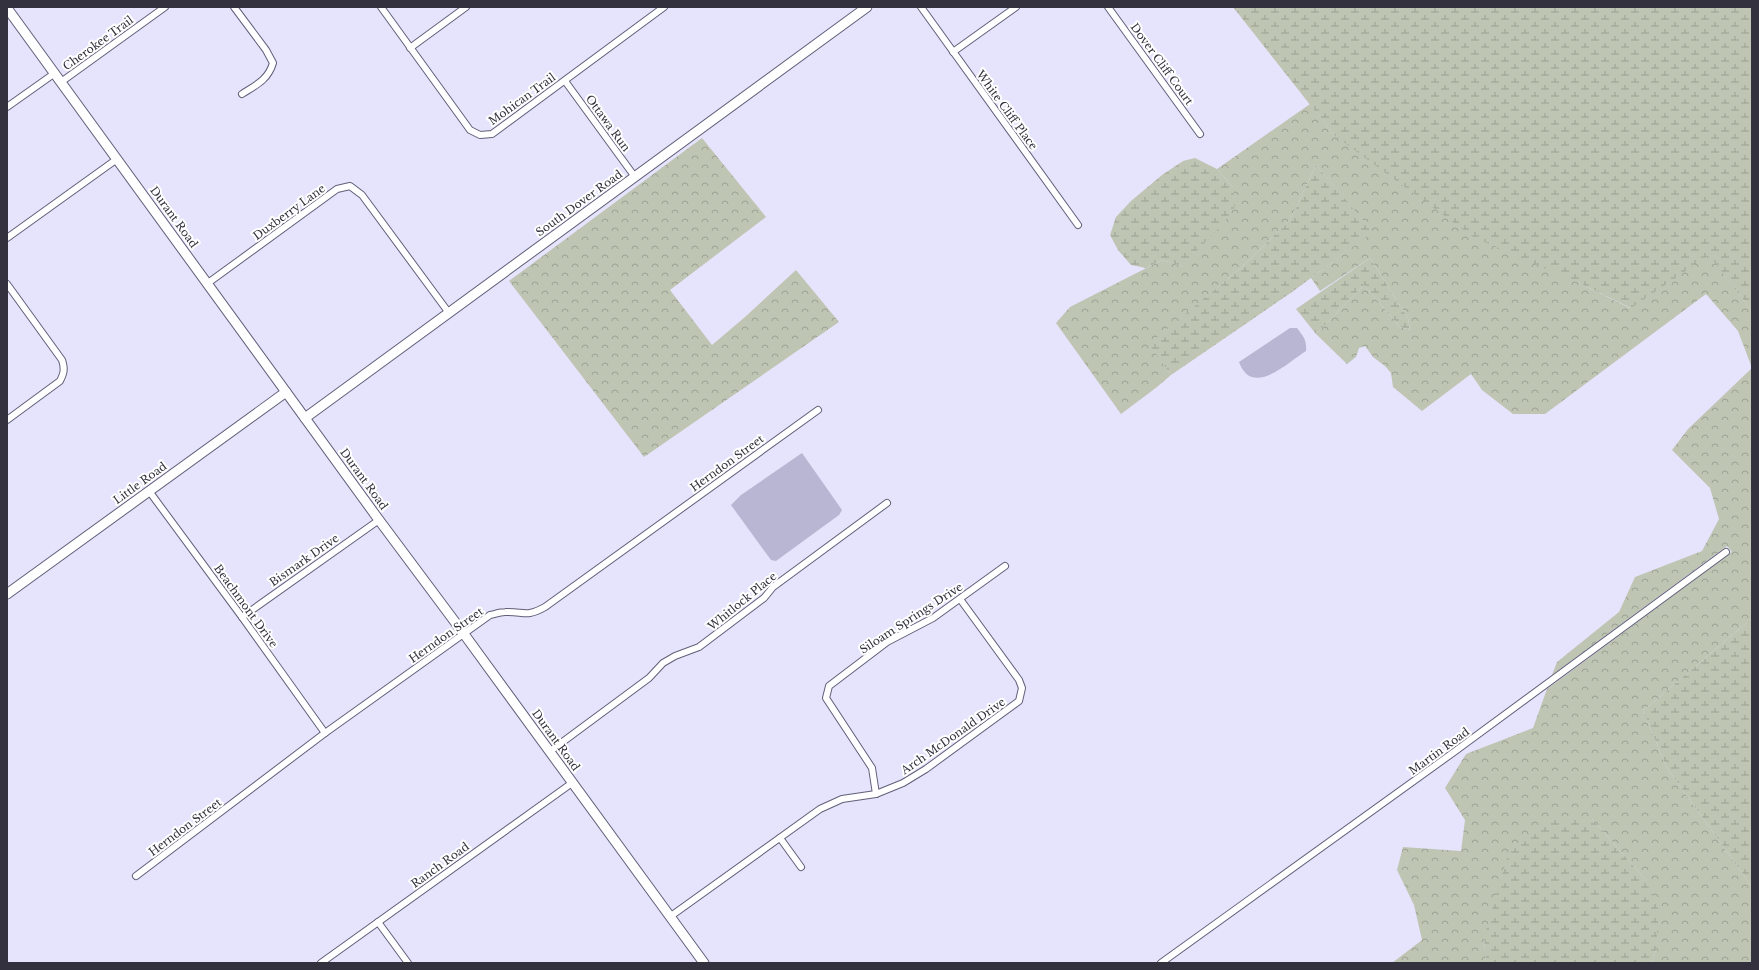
<svg xmlns="http://www.w3.org/2000/svg" width="1759" height="970" font-family="'Libre Baskerville',serif">
  <style>
    .forest { fill: url(#forest-crowns) }
    .wetland { fill: url(#wetland-marsh) }
    .water { fill: #b8b6d2 }
    .lines { fill: none; stroke-linecap: round; stroke-linejoin: round }
    .street-casing { stroke: #615f79; stroke-width: 8 }
    .secondary-casing { stroke: #615f79; stroke-width: 11 }
    .street { stroke: #fff; stroke-width: 6 }
    .secondary { stroke: #fff; stroke-width: 9 }
    .labels { text-anchor: middle; dominant-baseline: central; stroke-width: 4; stroke-linejoin: round; paint-order: stroke }
    .street-label { font-size: 11px; fill: #32313d; stroke: #fff }
  </style>
  <defs>
    <pattern id="forest-crowns" width="20" height="18" patternUnits="userSpaceOnUse"><rect width="20" height="18" fill="#bec5b3"/><path d="M2 6a3 3 0 1 1 6 0M12 15a3 3 0 1 1 6 0" fill="none" stroke="#9ba193"/></pattern>
    <pattern id="wetland-marsh" width="20" height="14" patternUnits="userSpaceOnUse"><rect width="20" height="14" fill="#bec5b3"/><path d="M1 5h8M5 5V1M11 12h8M15 12V8" fill="none" stroke="#9ba193"/></pattern>
  </defs>
  <rect width="100%" height="100%" fill="#e5e4fc"/>
  <!-- forest -->
  <g class="forest">
    <path d="M1310,104L1334,135L1581,284L1630,308L1709,254L1752,311V368L1738,331L1706,294L1545,414H1513L1482,390L1471,374L1422,411L1393,387L1391,373L1385,366L1373,357L1365,346L1359,348L1356,357L1347,364L1316,334L1364,285L1400,327L1410,330L1408,318L1370,258L1320,291L1311,278L1372,232L1316,165L1290,220L1242,267L1150,344L1171,375L1157,387L1121,414L1056,323L1070,307L1162,260L1182,266L1233,187L1217,169Z"/>
    <path d="M702,138L766,217L670,290L712,345L745,317L796,270L839,322L644,457L509,281Z"/>
    <path d="M1752,368V618L1643,711L1667,768L1752,887V963H1652L1656,950L1645,879L1592,819L1484,937L1486,963H1392L1422,940L1414,905L1397,870L1403,847L1461,851L1465,820L1445,788L1466,754L1533,728L1547,689L1732,552L1727,546L1552,675L1557,662L1619,612L1635,577L1702,551L1719,519L1710,488L1672,450L1688,429Z"/>
  </g>
  <!-- wetland -->
  <g class="wetland">
    <path d="M1233,7H1752V311L1709,255L1631,308L1581,284L1473,237L1334,135Z"/>
    <path d="M1195,158L1217,169L1233,187L1235,206L1223,224L1182,266L1162,260L1146,268L1131,265L1118,250L1110,235L1116,217L1131,201L1162,175L1183,161Z"/>
    <path d="M1316,165L1373,232L1292,292L1171,375L1149,344L1242,267L1290,220Z"/>
    <path d="M1370,258L1408,318L1410,330L1400,327L1364,285L1316,334L1296,309Z"/>
    <path d="M1752,618V887L1667,768L1643,711Z"/>
    <path d="M1550,818L1592,819L1645,879L1659,910L1656,950L1652,963H1486L1484,937L1508,854Z"/>
  </g>
  <!-- water -->
  <g class="water">
    <path d="M1290,328H1297C1303,336 1307,340 1306,351C1287,363 1252,398 1239,362Z"/>
    <path d="M802,453L842,510L839,515L776,561L771,560L731,505L741,495Z"/>
  </g>
  <g class="lines">
    <!-- street casing -->
    <g class="street-casing">
      <g id="street">
        <path d="M234,7L266,50L273,63C268,80 256,85 242,94"/>
        <path d="M381,7L470,130L480,135L492,134L664,7"/>
        <path d="M921,7L1078,225"/>
        <path d="M1108,7L1200,134"/>
        <path d="M410,48L466,7"/>
        <path d="M953,52L1016,7"/>
        <path d="M565,81L635,177"/>
        <path d="M61,82L165,7"/>
        <path d="M7,107L55,73"/>
        <path d="M7,238L117,159"/>
        <path d="M208,283L337,189L350,186L362,195L449,313"/>
        <path d="M7,284L62,360C65,369 64,373 60,381L7,420"/>
        <path d="M149,491L242,617L325,733"/>
        <path d="M242,617L379,520"/>
        <path d="M549,752L649,678L663,663L675,656L699,647L764,598L773,587L887,503"/>
        <path d="M876,794L872,768L826,698L829,686L887,642L933,618L1005,566"/>
        <path d="M780,838L801,867"/>
        <path d="M136,876L325,733L490,615C495,614 500,612 505,612C524,611 525,618 545,607L818,410"/>
        <path d="M671,916L820,809L842,799L876,794L903,783L926,769L1019,701L1022,688L1019,680L960,599"/>
        <path d="M378,922L408,963"/>
        <path d="M321,963L572,783"/>
        <path d="M1161,963L1454,752L1726,552"/>
      </g>
    </g>
    <!-- secondary casing -->
    <g class="secondary-casing">
      <g id="secondary">
        <path d="M7,8L379,520L464,634L704,963"/>
        <path d="M305,418L867,7"/>
        <path d="M7,594L286,392"/>
      </g>
    </g>
    <!-- street -->
    <use href="#street" class="street"/>
    <!-- secondary -->
    <use href="#secondary" class="secondary"/>
  </g>
  <g class="labels">
    <!-- street labels -->
    <g class="street-label">
      <text transform="translate(98 43) rotate(-36)">Cherokee Trail</text>
      <text transform="translate(1162 64) rotate(54)">Dover Cliff Court</text>
      <text transform="translate(522 99) rotate(-36)">Mohican Trail</text>
      <text transform="translate(1007 110) rotate(54)">White Cliff Place</text>
      <text transform="translate(608 123) rotate(54)">Ottawa Run</text>
      <text transform="translate(579 203) rotate(-36)">South Dover Road</text>
      <text transform="translate(289 212) rotate(-36)">Duxberry Lane</text>
      <text transform="translate(174 217) rotate(54)">Durant Road</text>
      <text transform="translate(727 463) rotate(-36)">Herndon Street</text>
      <text transform="translate(364 479) rotate(54)">Durant Road</text>
      <text transform="translate(140 483) rotate(-36)">Little Road</text>
      <text transform="translate(304 560) rotate(-35)">Bismark Drive</text>
      <text transform="translate(742 601) rotate(-39)">Whitlock Place</text>
      <text transform="translate(246 606) rotate(54)">Beachmont Drive</text>
      <text transform="translate(911 618) rotate(-33)">Siloam Springs Drive</text>
      <text transform="translate(446 635) rotate(-35)">Herndon Street</text>
      <text transform="translate(953 736) rotate(-35)">Arch McDonald Drive</text>
      <text transform="translate(556 740) rotate(54)">Durant Road</text>
      <text transform="translate(1439 751) rotate(-36)">Martin Road</text>
      <text transform="translate(185 827) rotate(-37)">Herndon Street</text>
      <text transform="translate(440 865) rotate(-36)">Ranch Road</text>
    </g>
  </g>
  <!-- border -->
  <rect width="1759" height="970" fill="none" stroke="#32313d" stroke-width="16"/>
</svg>
